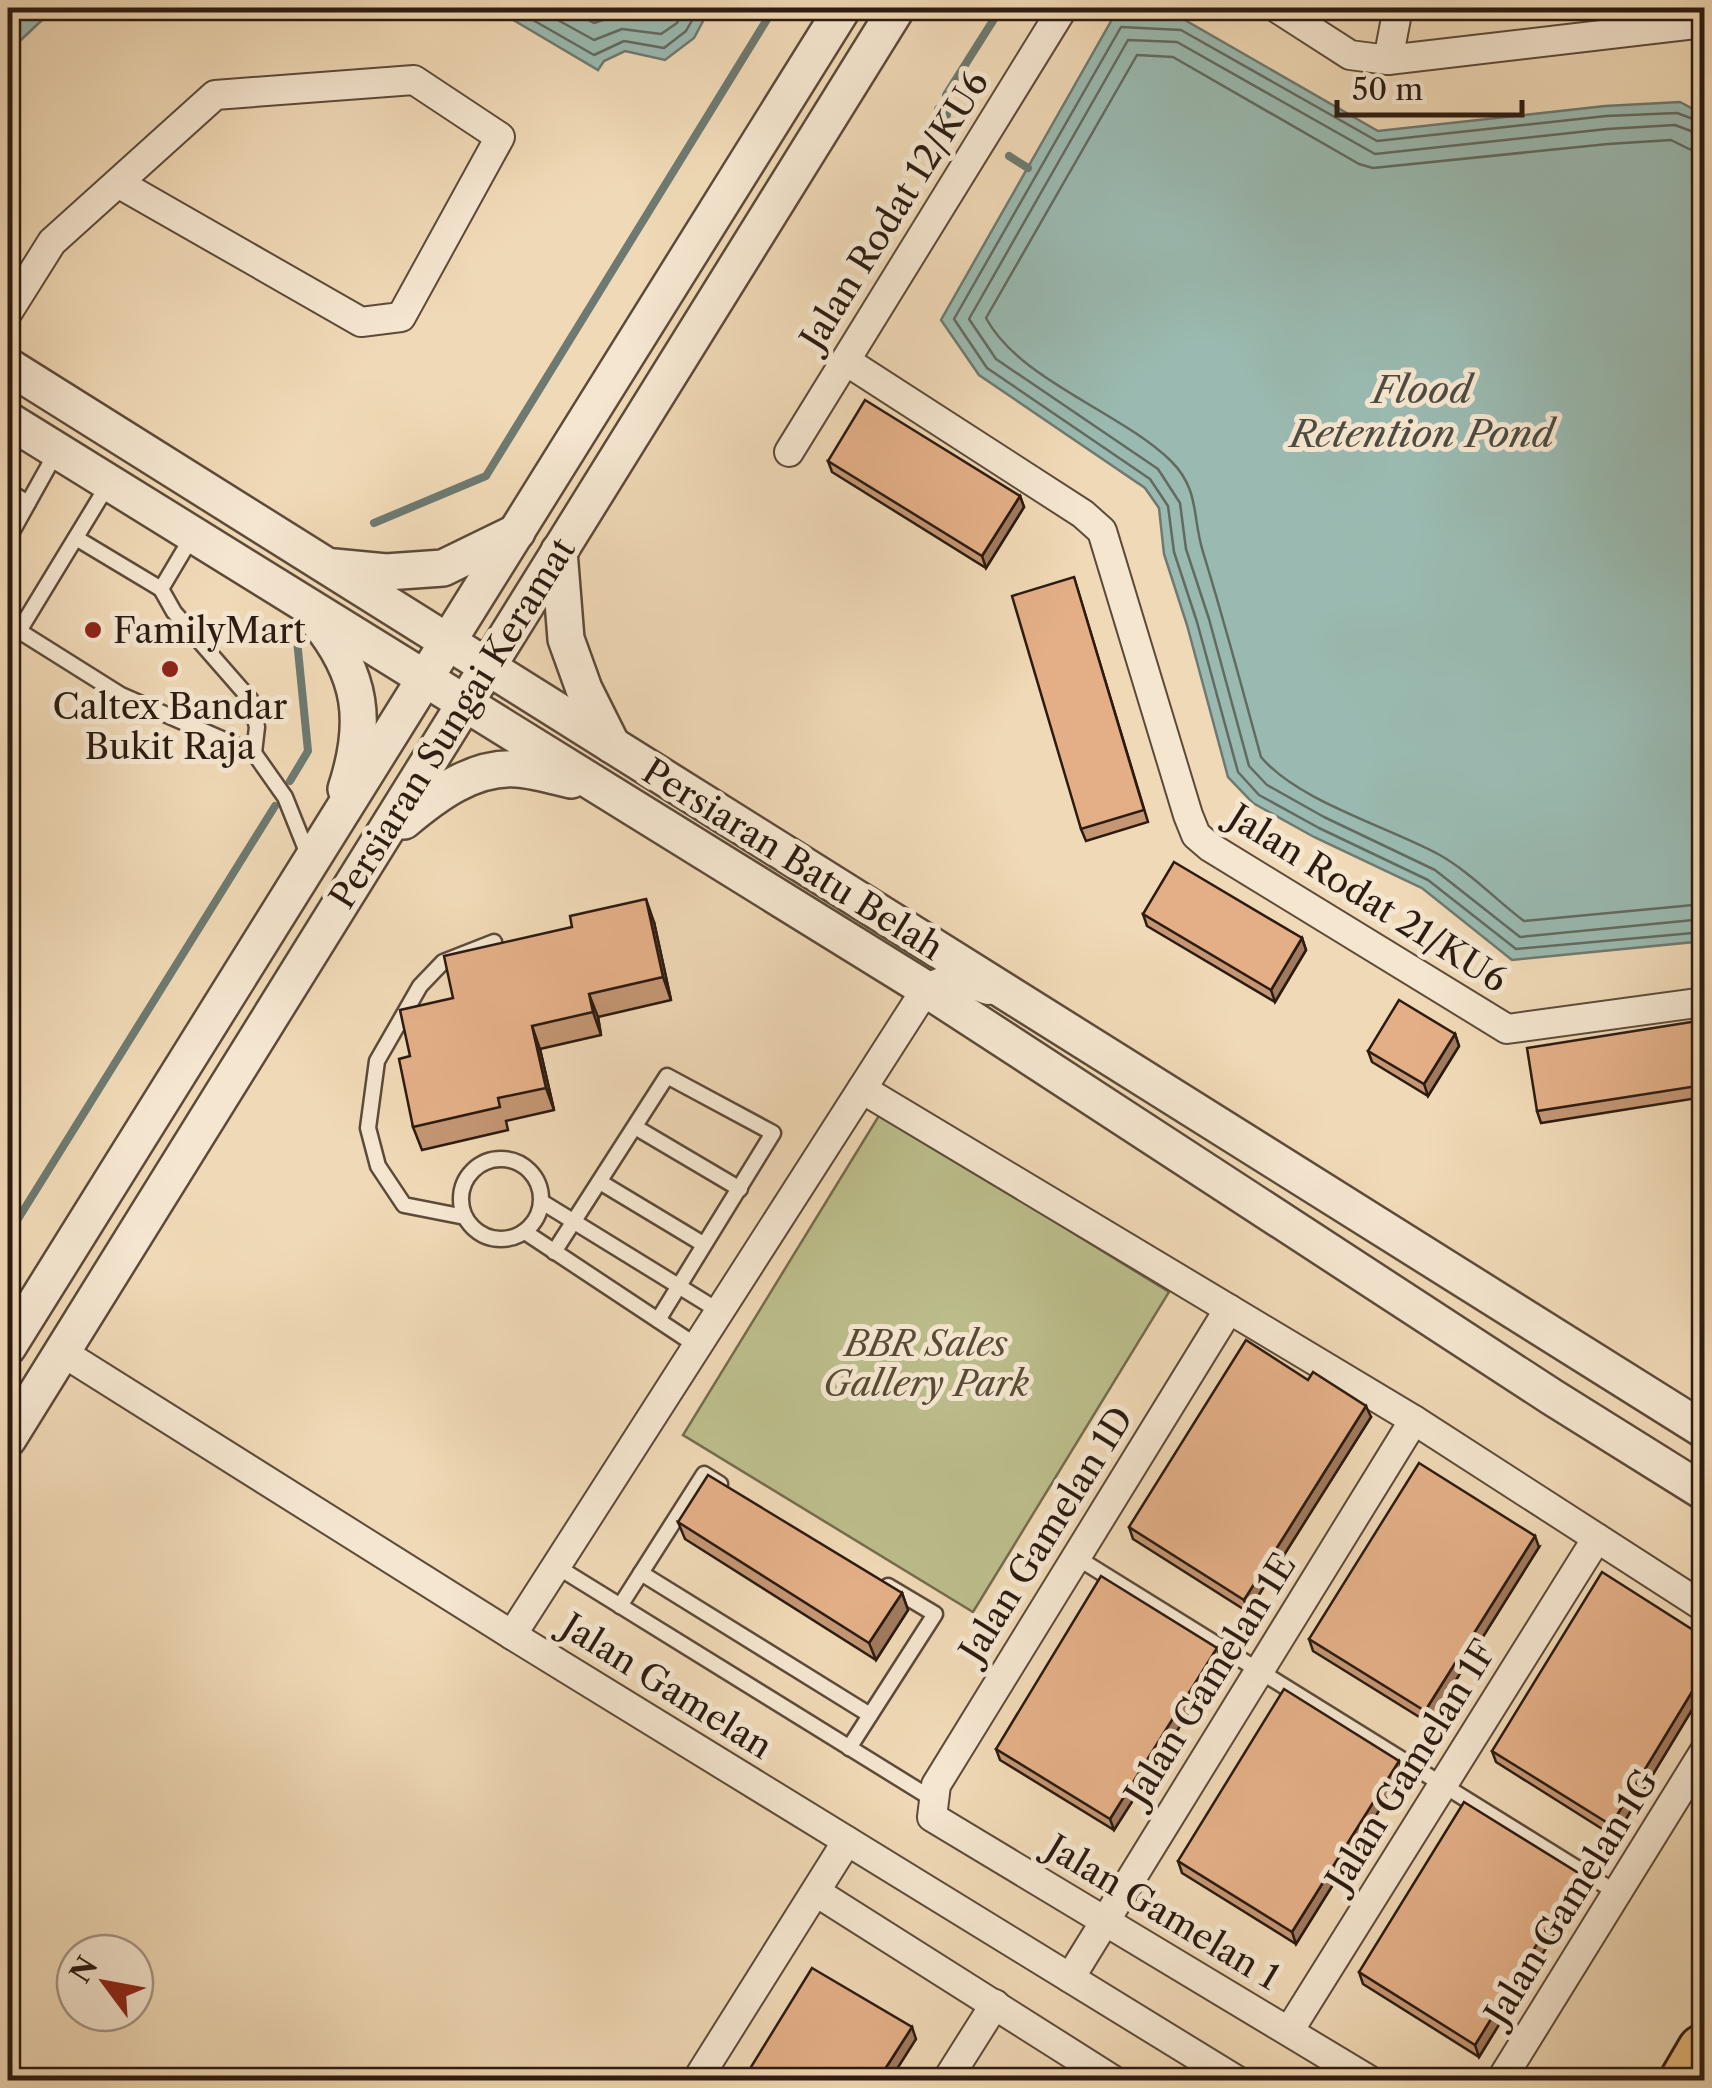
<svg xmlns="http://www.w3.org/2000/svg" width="1712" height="2088" font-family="'Libre Caslon Text',serif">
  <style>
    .green { fill: #bcbe8c; stroke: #746c4e; stroke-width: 2.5 }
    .water { fill: #9abab1; stroke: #6e7a71; stroke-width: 2.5 }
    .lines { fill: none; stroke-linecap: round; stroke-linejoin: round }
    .shore { stroke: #636a61; stroke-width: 2.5 }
    .stream { stroke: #6e7a71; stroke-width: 8 }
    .service-casing { stroke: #5d4a3a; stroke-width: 19 }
    .minor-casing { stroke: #5d4a3a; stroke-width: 32 }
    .tertiary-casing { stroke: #5d4a3a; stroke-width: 40 }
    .motorway-casing { stroke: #2c1b11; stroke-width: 58 }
    .service { stroke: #f5e6d0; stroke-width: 14 }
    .minor { stroke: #f5e6d0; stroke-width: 28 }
    .tertiary { stroke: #f5e6d0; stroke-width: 35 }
    .motorway { stroke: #e8bc7b; stroke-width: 52 }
    .wall { fill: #c49674; stroke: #2c1b11; stroke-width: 2.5 }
    .shaded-wall { fill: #a07a5e; stroke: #2c1b11; stroke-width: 2.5 }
    .building { fill: #e4af87; stroke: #2c1b11; stroke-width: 2.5 }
    .poi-dot { fill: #8f2418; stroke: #f5e6d0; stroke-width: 4 }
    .labels { text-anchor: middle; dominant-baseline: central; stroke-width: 10; stroke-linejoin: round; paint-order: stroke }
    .street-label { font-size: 35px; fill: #2c1b11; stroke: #f5e6d0 }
    .poi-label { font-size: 35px; fill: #2c1b11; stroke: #f5e6d0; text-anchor: start }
    .park-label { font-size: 35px; font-style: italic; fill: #574c36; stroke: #f5e6d0 }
    .water-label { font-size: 38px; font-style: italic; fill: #4d4b41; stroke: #f5e6d0 }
  </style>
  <rect width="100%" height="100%" fill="#f0d9b6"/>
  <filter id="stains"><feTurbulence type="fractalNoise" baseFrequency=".002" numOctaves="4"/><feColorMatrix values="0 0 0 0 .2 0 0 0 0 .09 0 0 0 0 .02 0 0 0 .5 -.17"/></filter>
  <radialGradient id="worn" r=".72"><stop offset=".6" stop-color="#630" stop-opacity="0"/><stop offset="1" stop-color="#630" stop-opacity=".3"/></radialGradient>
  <!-- green -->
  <path class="green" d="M880,1114L1169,1292L973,1612L683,1435Z"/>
  <!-- water -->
  <g class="water">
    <path d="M8,8H55L8,52Z"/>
    <path d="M493,8H710L694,38L665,60L625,51L604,61L598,70Z"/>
    <path d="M1114,16L1183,19L1378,131L1605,106L1680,102L1704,115V941L1512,960L1422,888L1314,837L1253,803L1228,777L1187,625L1164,554L1159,508L1145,488L979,375L941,320Z"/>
  </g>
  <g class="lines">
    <!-- shore -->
    <g class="shore">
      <path d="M512,8L594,55L624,41L664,48L686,31L699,8"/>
      <path d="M536,8L594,40L622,29L661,34L677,23L685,8"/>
      <path d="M566,8L594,23L620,14L657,18L668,8"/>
      <path d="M1704,123L1677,113L1606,116L1377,141L1181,30L1121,27L954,319L987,368L1150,479L1168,506L1174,552L1197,622L1238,772L1259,795L1319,828L1428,880L1516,949L1704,932"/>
      <path d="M1704,136L1675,125L1607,129L1375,154L1177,42L1128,40L969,319L996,359L1158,469L1180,503L1186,549L1209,619L1249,766L1267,785L1324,817L1435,870L1520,937L1704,919"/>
      <path d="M1704,151L1689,149L1671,140L1608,144L1373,168L1359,164L1173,57L1137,55L986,318C1019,380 1121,412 1171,461C1200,490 1192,517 1203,552C1224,620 1242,688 1261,757C1298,801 1386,826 1438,854C1469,871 1496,900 1524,921L1704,904"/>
    </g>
    <!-- stream -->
    <g class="stream">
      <path d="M786,8L790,10"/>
      <path d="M938,109L947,115L946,95L1001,8"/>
      <path d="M1009,156L1028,168"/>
      <path d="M374,523L486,476L774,8"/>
      <path d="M290,781L308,751L297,640"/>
      <path d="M8,1235L275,806"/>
    </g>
    <!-- service casing -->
    <g class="service-casing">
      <g id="service">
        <path d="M8,491L28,503"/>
        <path d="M193,535L161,589L174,612L250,699L257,727L254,753"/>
        <path d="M76,538L161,589"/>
        <path d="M8,539L57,451"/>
        <path d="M8,624L121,695L254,753L285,797L309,857"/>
        <path d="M19,631L109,483"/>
        <path d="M635,1127L740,1189"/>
        <circle cx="501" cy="1199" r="40"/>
        <path d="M600,1182L703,1244"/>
        <path d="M542,1202L719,1311"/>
        <path d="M465,1217L404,1205L378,1166L368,1128L377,1061L420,986L443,962L494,942"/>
        <path d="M525,1232L697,1346"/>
        <path d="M554,1252L667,1076L773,1133L658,1320"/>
        <path d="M1076,1557L1617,1893"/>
        <path d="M556,1566L934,1800"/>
        <path d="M641,1573L870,1715"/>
        <path d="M620,1606L704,1474L720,1484"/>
        <path d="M849,1748L935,1614L888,1586"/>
      </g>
    </g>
    <!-- minor casing -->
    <g class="minor-casing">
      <g id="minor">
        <path d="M1277,8L1350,55L1388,60L1704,23"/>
        <path d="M1388,60L1398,8"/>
        <path d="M8,312L52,242L215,95L414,80L500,137L401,317L361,322L118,183"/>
        <path d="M846,361L1083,514L1102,531L1188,815L1196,835L1210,847L1507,1029L1704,1002"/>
        <path d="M789,452L1063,8"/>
        <path d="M862,1089L1414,1420L1704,1607"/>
        <path d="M1229,1309L936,1785L932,1817L1369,2080"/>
        <path d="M62,1352L512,1635L1236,2080"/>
        <path d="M512,1635L926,989C949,975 964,981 988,990"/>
        <path d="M816,1892L1113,2080"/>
        <path d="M1070,1978L1414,1420"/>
        <path d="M1289,2031L1597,1538"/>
        <path d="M697,2080L847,1841"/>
        <path d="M947,2080L995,2004"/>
        <path d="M1501,2080L1704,1752"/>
      </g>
    </g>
    <!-- tertiary casing -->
    <g class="tertiary-casing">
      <g id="tertiary">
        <path d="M8,366L1704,1430"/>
        <path d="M8,420L926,989L1552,1397L1704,1492"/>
        <path d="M559,551L566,639L584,689L612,745"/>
        <path d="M334,567L386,572L443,568L517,532"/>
        <path d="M317,620C362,675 368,722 346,789"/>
        <path d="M404,821C435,795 473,766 517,769C534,770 554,776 571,780"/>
        <path d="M8,1347L843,8"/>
        <path d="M8,1439L897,8"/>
      </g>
    </g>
    <!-- motorway casing -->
    <g class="motorway-casing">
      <path id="motorway" d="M1687,2080L1704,2051"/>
    </g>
    <!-- service -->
    <use href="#service" class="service"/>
    <!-- minor -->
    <use href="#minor" class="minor"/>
    <!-- tertiary -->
    <use href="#tertiary" class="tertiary"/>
    <!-- motorway -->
    <use href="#motorway" class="motorway"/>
  </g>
  <!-- wall -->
  <g class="wall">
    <path d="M828,461L1020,496L1024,507L986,568L832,472Z"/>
    <path d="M1074,577L1148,822L1086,841L1081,829Z"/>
    <path d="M1143,914L1302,938L1306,950L1275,1002L1147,926Z"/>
    <path d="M654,922L671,1000L598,1017L601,1035L540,1049L554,1110L506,1121L508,1130L422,1150L413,1127L410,1056L453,998L572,927Z"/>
    <path d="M1704,1020V1097L1541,1123L1537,1111Z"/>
    <path d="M1455,1034L1459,1046L1428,1096L1372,1062L1368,1051Z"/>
    <path d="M1308,1380L1371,1417L1248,1612L1133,1539L1129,1527Z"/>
    <path d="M678,1522L902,1593L908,1610L876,1660L685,1539Z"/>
    <path d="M1539,1547L1429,1723L1313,1651L1309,1639Z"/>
    <path d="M1704,1637V1690L1615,1837L1496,1762L1492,1751Z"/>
    <path d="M1222,1660L1114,1830L1000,1760L996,1749Z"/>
    <path d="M1403,1772L1296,1944L1182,1873L1178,1861Z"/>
    <path d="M1580,1874L1585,1885L1479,2057L1363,1984L1359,1972Z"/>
  </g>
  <!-- shaded-wall -->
  <g class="shaded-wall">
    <path d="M8,490L14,507L8,518Z"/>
    <path d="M1020,496L1024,507L986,568L982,556Z"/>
    <path d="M646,899L654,922L671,1000L663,977Z"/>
    <path d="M1302,938L1306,950L1275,1002L1271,990Z"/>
    <path d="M589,994L598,1017L601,1035L593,1012Z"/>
    <path d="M532,1026L540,1049L554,1110L546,1088Z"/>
    <path d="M1455,1034L1459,1046L1428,1096L1424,1084Z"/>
    <path d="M1366,1406L1371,1417L1248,1612L1244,1600Z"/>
    <path d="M1535,1536L1539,1547L1429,1723L1425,1711Z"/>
    <path d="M902,1593L908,1610L876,1660L869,1643Z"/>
    <path d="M1217,1648L1222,1660L1114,1830L1110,1819Z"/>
    <path d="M1704,1672V1690L1615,1837L1611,1825Z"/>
    <path d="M1399,1761L1403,1772L1296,1944L1292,1932Z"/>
    <path d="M1580,1874L1585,1885L1479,2057L1475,2045Z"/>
    <path d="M912,2027L916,2039L890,2080H878Z"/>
  </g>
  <!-- building -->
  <g class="building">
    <path d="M865,400L1020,496L982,556L828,461Z"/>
    <path d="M1074,577L1144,810L1081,829L1012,596Z"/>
    <path d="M1174,862L1302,938L1271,990L1143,914Z"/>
    <path d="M646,899L663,977L589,994L593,1012L532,1026L546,1088L498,1098L500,1107L413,1127L399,1059L410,1056L400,1010L453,998L444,956L572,927L570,916Z"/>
    <path d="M1399,1000L1455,1034L1424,1084L1368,1051Z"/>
    <path d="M1704,1020V1085L1537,1111L1527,1048Z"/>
    <path d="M1246,1340L1308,1380L1313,1372L1366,1406L1244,1600L1129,1527Z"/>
    <path d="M1419,1463L1535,1536L1425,1711L1309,1639Z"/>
    <path d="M708,1475L902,1593L869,1643L678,1522Z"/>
    <path d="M1602,1572L1704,1637V1672L1611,1825L1492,1751Z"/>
    <path d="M1101,1576L1217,1648L1110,1819L996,1749Z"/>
    <path d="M1284,1689L1399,1761L1292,1932L1178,1861Z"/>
    <path d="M1464,1802L1580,1874L1475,2045L1359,1972Z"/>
    <path d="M812,1968L912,2027L878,2080H743Z"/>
    <path d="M994,2075L1004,2080H991Z"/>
  </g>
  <!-- markers -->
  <g class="poi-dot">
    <circle cx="93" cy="630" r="10"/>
    <circle cx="170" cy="669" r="10"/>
  </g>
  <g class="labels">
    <!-- street labels -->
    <g class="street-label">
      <text transform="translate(894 210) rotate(-58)">Jalan Rodat 12/KU6</text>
      <text transform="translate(452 723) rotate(-58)">Persiaran Sungai Keramat</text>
      <text transform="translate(793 859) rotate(32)">Persiaran Batu Belah</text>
      <text transform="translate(1368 898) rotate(32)">Jalan Rodat 21/KU6</text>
      <text transform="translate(1046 1534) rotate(-58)">Jalan Gamelan 1D</text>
      <text transform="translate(1210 1679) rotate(-58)">Jalan Gamelan 1E</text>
      <text transform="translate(667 1686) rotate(32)">Jalan Gamelan</text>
      <text transform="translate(1411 1765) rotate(-58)">Jalan Gamelan 1F</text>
      <text transform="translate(1571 1897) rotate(-58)">Jalan Gamelan 1G</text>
      <text transform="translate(1163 1912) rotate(31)">Jalan Gamelan 1</text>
    </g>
    <!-- poi labels -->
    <g class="poi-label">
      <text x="113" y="630">FamilyMart</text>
      <text x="170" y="706" text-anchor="middle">Caltex Bandar<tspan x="170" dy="40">Bukit Raja</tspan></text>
    </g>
    <!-- park labels -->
    <g class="park-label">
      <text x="926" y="1343">BBR Sales<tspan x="926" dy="40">Gallery Park</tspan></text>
    </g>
    <!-- water labels -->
    <g class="water-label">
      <text x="1422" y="389">Flood<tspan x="1422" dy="44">Retention Pond</tspan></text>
    </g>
  </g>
  <!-- margin -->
  <rect width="1712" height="2088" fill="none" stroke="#f0d9b6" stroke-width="40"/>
  <rect x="10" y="10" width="1692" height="2068" fill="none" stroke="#2c1b11" stroke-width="5"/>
  <rect x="20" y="20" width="1672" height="2048" fill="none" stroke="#2c1b11" stroke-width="2.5"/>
  <!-- north arrow -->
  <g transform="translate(105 1983) rotate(302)"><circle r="48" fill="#f5e6d0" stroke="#a59584" stroke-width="2.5"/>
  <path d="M0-8L18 38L0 25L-18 38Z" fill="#8f2418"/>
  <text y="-15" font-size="28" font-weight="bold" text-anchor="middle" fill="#2c1b11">N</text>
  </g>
  <!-- scale -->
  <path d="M1337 100v15h185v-15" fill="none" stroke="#2c1b11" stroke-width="5"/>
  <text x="1352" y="100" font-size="30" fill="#2c1b11" stroke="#f5e6d0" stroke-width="8" paint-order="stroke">50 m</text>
  <rect width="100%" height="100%" filter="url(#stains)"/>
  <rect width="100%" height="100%" fill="url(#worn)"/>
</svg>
